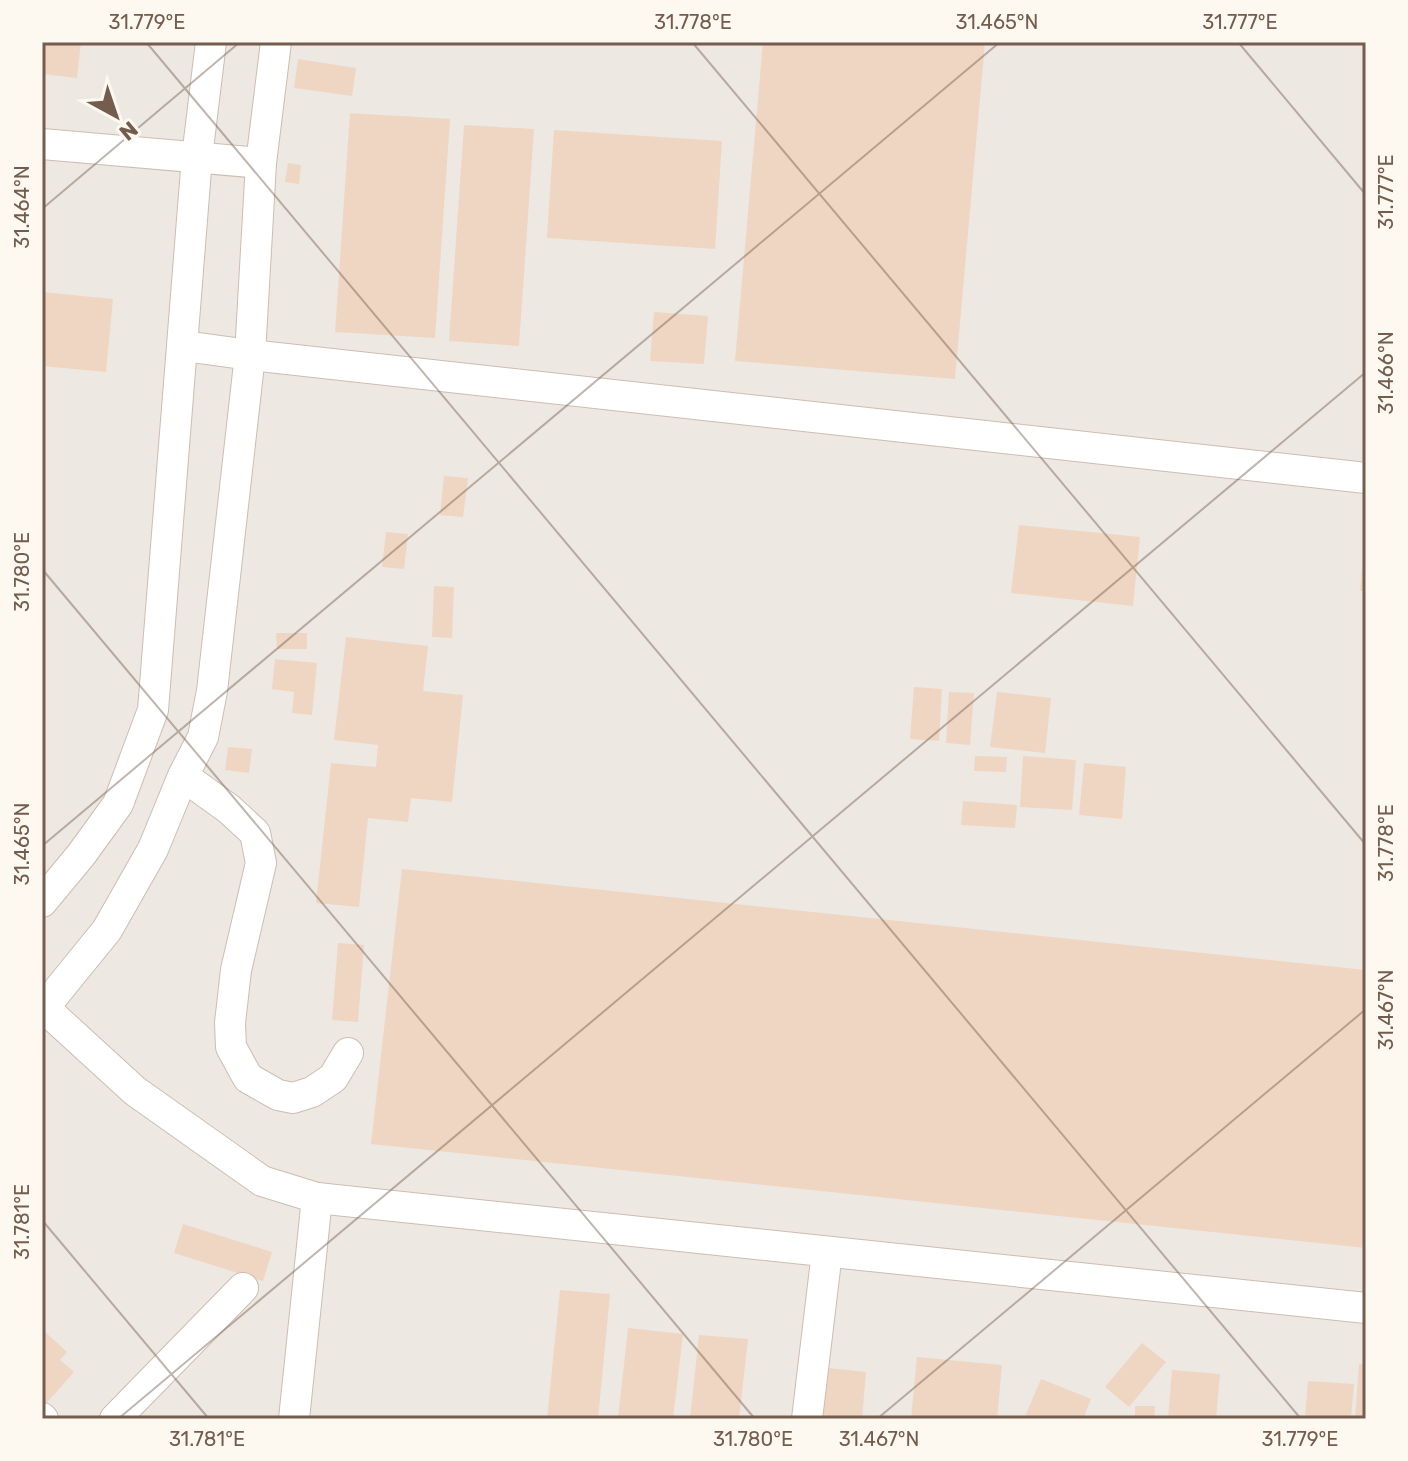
<svg xmlns="http://www.w3.org/2000/svg" width="1408" height="1461" font-family="Rubik,sans-serif">
  <style>
    .industrial { fill: #ede8e2 }
    .building { fill: #efd6c3 }
    .lines { fill: none; stroke-linecap: round; stroke-linejoin: round }
    .minor-casing { stroke: #cdbdb0; stroke-width: 32 }
    .minor { stroke: #fff; stroke-width: 30 }
    .ticks { fill: none; stroke: #745d4e; stroke-width: 2; stroke-opacity: 0.45 }
    .neatline { fill: none; stroke: #745d4e; stroke-width: 3 }
    .ticks-label { font-size: 20px; text-anchor: middle; fill: #745d4e }
  </style>
  <rect width="100%" height="100%" fill="#fbf5ea"/>
  <!-- industrial -->
  <rect class="industrial" x="42" y="42" width="1324" height="1377"/>
  <!-- building -->
  <g class="building">
    <path d="M42,42H81L77,78L42,74Z"/>
    <path d="M763,42H985L955,379L735,361Z"/>
    <path d="M298,59L356,68L352,96L294,88Z"/>
    <path d="M350,113L450,119L435,338L335,332Z"/>
    <path d="M464,125L534,129L519,346L449,341Z"/>
    <path d="M554,130L722,141L715,249L547,238Z"/>
    <path d="M288,163L301,165L299,184L285,182Z"/>
    <path d="M42,292L113,299L106,372L42,366Z"/>
    <path d="M654,312L708,316L704,364L650,361Z"/>
    <path d="M444,476L468,478L463,517L440,515Z"/>
    <path d="M1019,525L1140,537L1133,606L1011,593Z"/>
    <path d="M386,532L408,534L404,569L382,567Z"/>
    <path d="M1364,550H1366V591H1360Z"/>
    <path d="M434,586L454,587L452,638L432,637Z"/>
    <path d="M276,633H307V649H277Z"/>
    <path d="M346,637L428,646L423,691L463,695L452,802L411,798L408,822L368,818L359,907L316,903L331,763L376,767L378,745L334,740Z"/>
    <path d="M275,659L317,663L312,715L292,713L294,692L272,689Z"/>
    <path d="M914,687L942,689L939,741L910,739Z"/>
    <path d="M949,692L974,693L970,745L946,743Z"/>
    <path d="M997,692L1051,698L1045,753L990,747Z"/>
    <path d="M228,747L252,749L249,773L225,770Z"/>
    <path d="M975,756L1007,757L1006,772L974,771Z"/>
    <path d="M1023,756L1076,760L1072,810L1020,807Z"/>
    <path d="M1084,763L1126,767L1122,819L1079,815Z"/>
    <path d="M963,801L1017,805L1015,828L961,825Z"/>
    <path d="M402,869L1366,970V1248L371,1144Z"/>
    <path d="M338,943L364,945L358,1022L332,1020Z"/>
    <path d="M183,1224L272,1252L263,1281L174,1253Z"/>
    <path d="M560,1290L610,1294L598,1419H547Z"/>
    <path d="M628,1328L683,1334L673,1419H618Z"/>
    <path d="M42,1329L67,1352L60,1360L74,1372L42,1408Z"/>
    <path d="M699,1335L748,1339L739,1419H690Z"/>
    <path d="M1142,1343L1166,1362L1129,1407L1105,1387Z"/>
    <path d="M917,1357L1002,1365L997,1419H911Z"/>
    <path d="M1359,1364H1366V1419H1355Z"/>
    <path d="M818,1367L866,1372L862,1419H813Z"/>
    <path d="M1172,1370L1220,1374L1216,1419H1168Z"/>
    <path d="M1041,1379L1091,1399L1083,1419H1024Z"/>
    <path d="M1308,1381L1354,1384L1351,1419H1305Z"/>
    <path d="M1135,1406H1155L1154,1419H1135Z"/>
  </g>
  <g class="lines">
    <!-- minor casing -->
    <g class="minor-casing">
      <g id="minor">
        <path d="M42,144L261,163"/>
        <path d="M184,346L250,355L1366,478"/>
        <path d="M183,776L229,809L255,833L261,863L236,970L230,1023L231,1047L248,1078L278,1095L293,1098L312,1092L333,1078L348,1053"/>
        <path d="M42,902L81,855L118,804L153,710L197,157L211,42"/>
        <path d="M42,1006L135,1091L262,1181L317,1198L1366,1308"/>
        <path d="M42,1010L107,930L153,849L183,776L203,737L212,691L250,355L261,163L276,42"/>
        <path d="M42,1418L43,1419"/>
        <path d="M115,1419L243,1288"/>
        <path d="M294,1419L317,1198"/>
        <path d="M807,1419L827,1252"/>
      </g>
    </g>
    <!-- minor -->
    <use href="#minor" class="minor"/>
  </g>
  <!-- ticks -->
  <path class="ticks" d="M146,42L1301,1419M692,42L1366,845M1238,42L1366,195M42,209L240,42M42,569L755,1419M42,846L1000,42M42,1220L209,1419M118,1419L1366,372M877,1419L1366,1009"/>
  <!-- border -->
  <rect width="1408" height="1461" fill="none" stroke="#fef9f0" stroke-width="88"/>
  <!-- north arrow -->
  <g transform="translate(116 116) rotate(140)" stroke="#fef9f0" stroke-width="6" paint-order="stroke">
  <path d="M0-6L14 30L0 20L-14 30Z" fill="#745d4e"/>
  <text y="-12" font-size="22" font-weight="bold" text-anchor="middle" fill="#745d4e">N</text>
  </g>
  <rect x="44" y="44" width="1320" height="1373" class="neatline"/>
  <g class="ticks-label">
    <text x="147" y="29">31.779°E</text>
    <text x="693" y="29">31.778°E</text>
    <text x="997" y="29">31.465°N</text>
    <text x="1240" y="29">31.777°E</text>
    <text transform="translate(1386 192) rotate(-90)" y="7">31.777°E</text>
    <text transform="translate(22 207) rotate(-90)" y="7">31.464°N</text>
    <text transform="translate(1386 373) rotate(-90)" y="7">31.466°N</text>
    <text transform="translate(22 572) rotate(-90)" y="7">31.780°E</text>
    <text transform="translate(1386 843) rotate(-90)" y="7">31.778°E</text>
    <text transform="translate(22 844) rotate(-90)" y="7">31.465°N</text>
    <text transform="translate(1386 1010) rotate(-90)" y="7">31.467°N</text>
    <text transform="translate(22 1222) rotate(-90)" y="7">31.781°E</text>
    <text x="207" y="1446">31.781°E</text>
    <text x="753" y="1446">31.780°E</text>
    <text x="879" y="1446">31.467°N</text>
    <text x="1300" y="1446">31.779°E</text>
  </g>
</svg>
